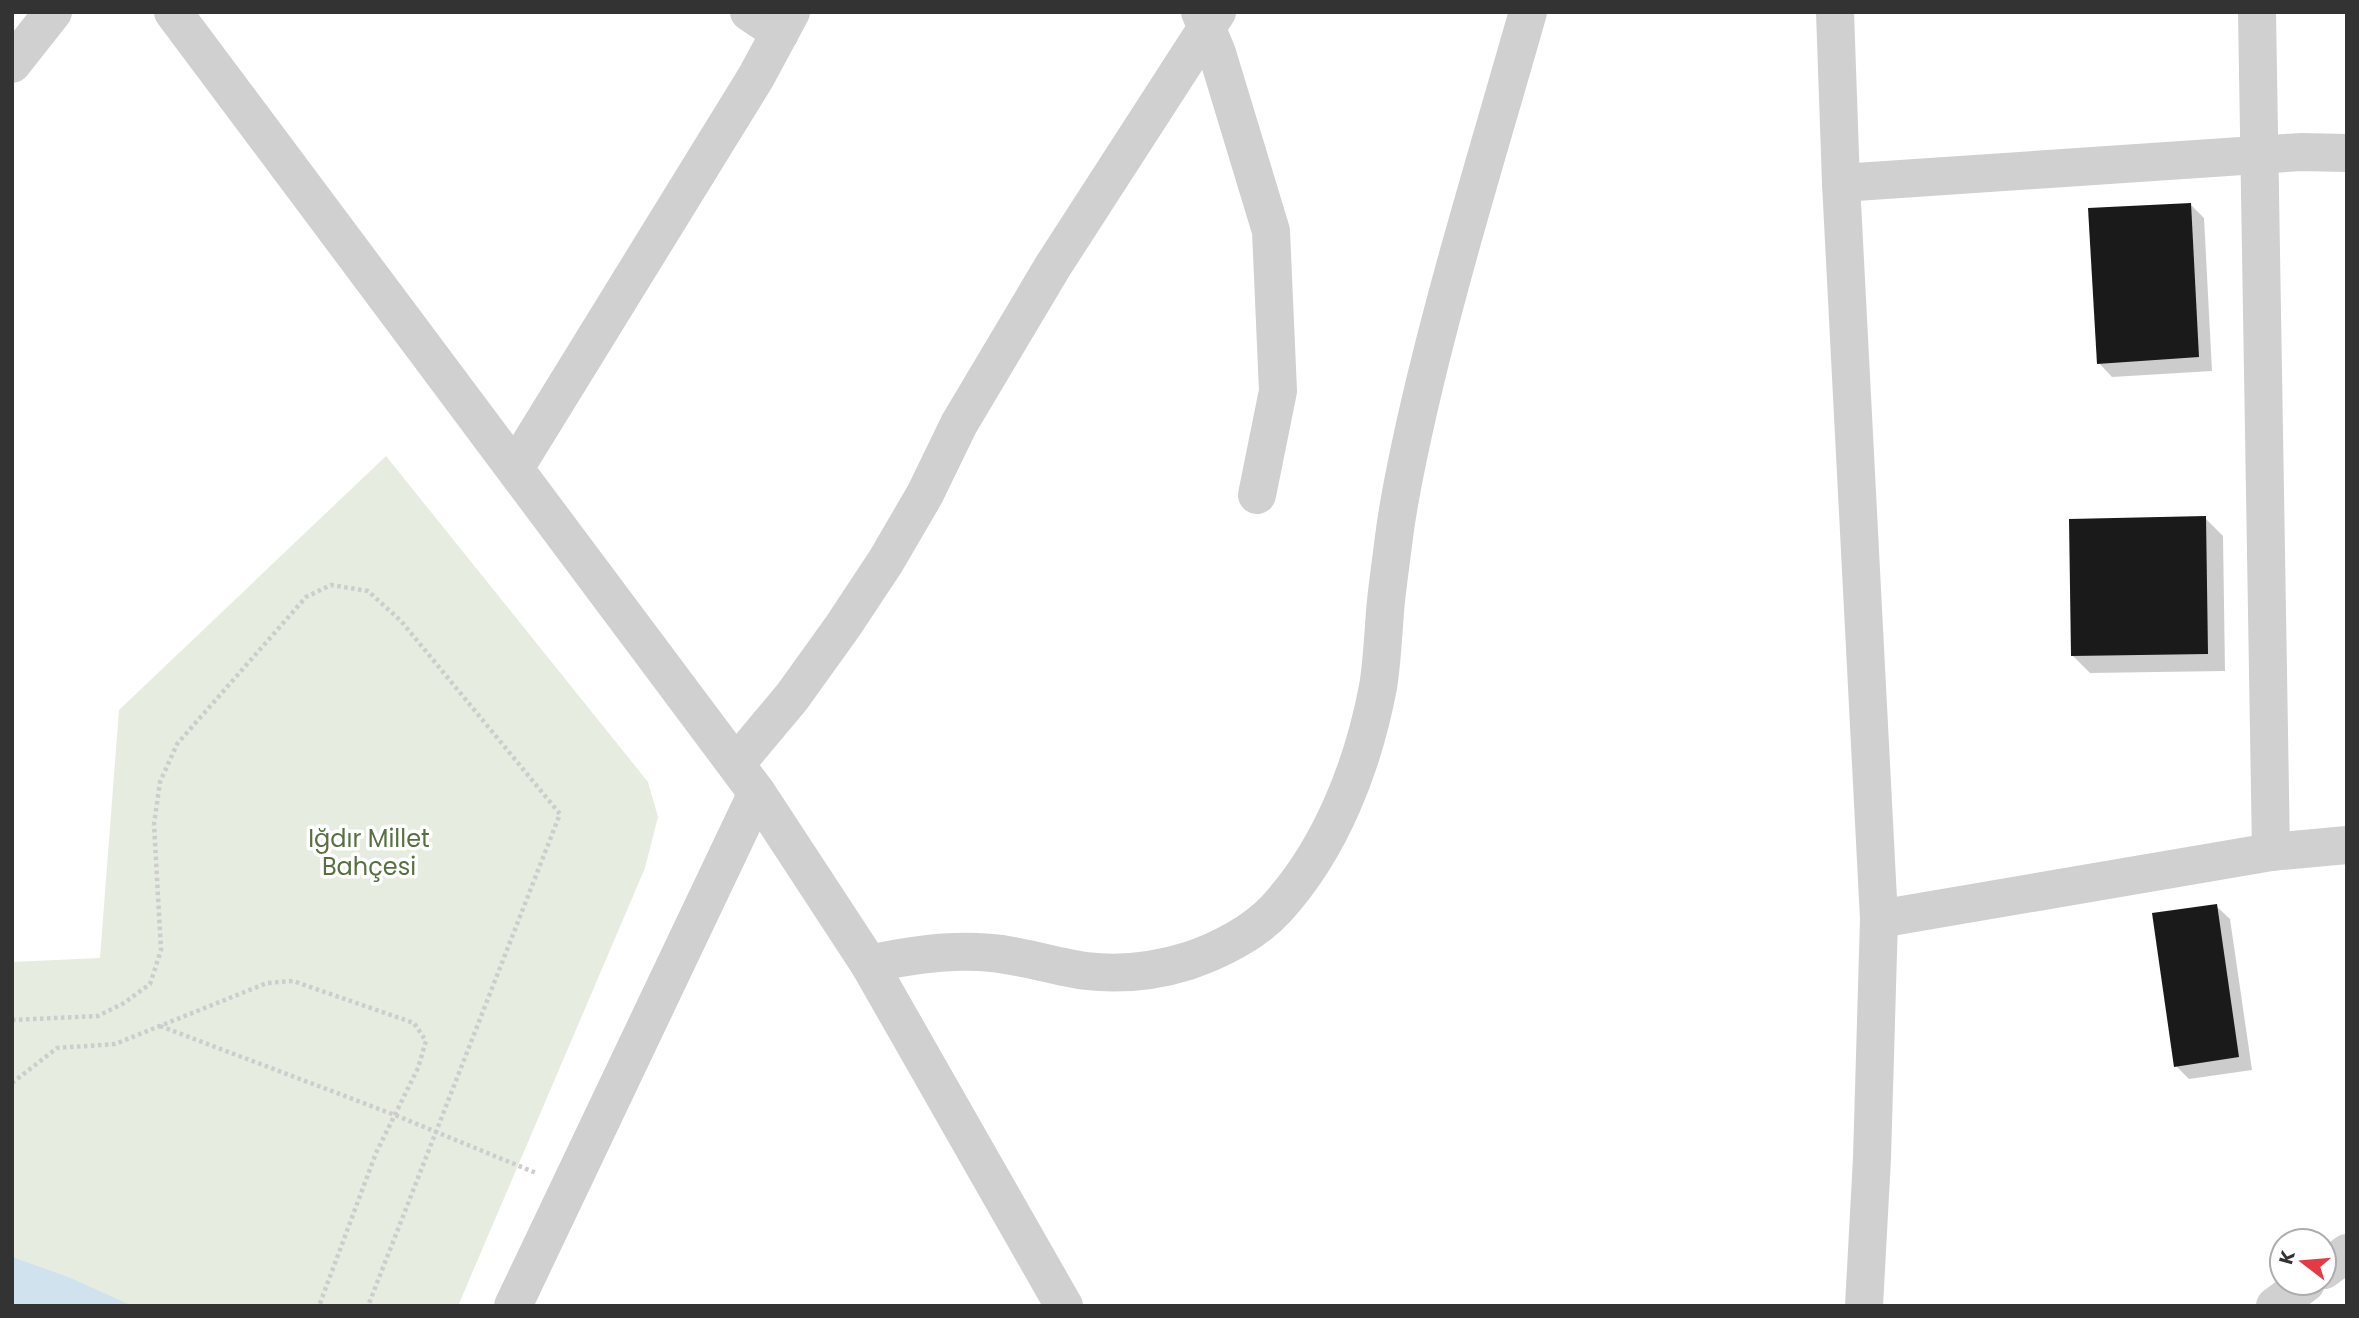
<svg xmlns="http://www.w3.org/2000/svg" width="2359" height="1318" font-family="Poppins,sans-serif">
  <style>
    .green { fill: #e6ecdf }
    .water { fill: #cfe2ee }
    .shadow { fill: #0003 }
    .building { fill: #1a1a1a }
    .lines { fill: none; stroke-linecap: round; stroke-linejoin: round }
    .path { stroke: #cdcdcd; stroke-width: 4.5; stroke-dasharray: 3.5 3.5; stroke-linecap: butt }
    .minor { stroke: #d0d0d0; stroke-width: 38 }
    .labels { text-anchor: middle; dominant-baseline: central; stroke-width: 7; stroke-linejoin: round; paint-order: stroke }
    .park-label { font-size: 24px; fill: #56703f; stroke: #fff }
  </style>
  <rect width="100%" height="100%" fill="#fff"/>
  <!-- green -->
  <path class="green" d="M386,456L648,782L658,817L645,868L458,1306H12V962L100,958L119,710Z"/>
  <!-- water -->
  <path class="water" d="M12,1257L68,1277L133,1306H12Z"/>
  <!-- shadow -->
  <g class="shadow">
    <path d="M2190,204L2204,218L2212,371L2112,377L2099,363Z"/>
    <path d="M2205,518L2223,536L2225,671L2090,673L2072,655Z"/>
    <path d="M2216,906L2230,919L2252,1070L2189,1079L2176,1066Z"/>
  </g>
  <!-- building -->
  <g class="building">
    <path d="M2191,203L2199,357L2097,364L2088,208Z"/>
    <path d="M2206,516L2208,654L2071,656L2069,519Z"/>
    <path d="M2217,904L2239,1057L2174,1067L2152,913Z"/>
  </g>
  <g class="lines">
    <!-- path -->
    <g class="path">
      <path d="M12,1020L98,1016L124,1003L150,984L161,950L154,824L160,782L177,744L306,597L331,585L368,591L401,621L560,814L368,1306"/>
      <path d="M160,1026L395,1115L536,1173"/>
      <path d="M12,1083L57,1048L115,1044L267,983L293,981L414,1023L426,1041L418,1068L376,1153L319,1306"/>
    </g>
    <!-- minor -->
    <g class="minor">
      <path d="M173,12L757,793L869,964L1064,1306"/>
      <path d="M749,12L780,33"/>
      <path d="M1200,12L1217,53L1271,231L1278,391L1257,495"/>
      <path d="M1835,12L1841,183L1879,919L1872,1158L1864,1306"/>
      <path d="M2257,12L2271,852"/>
      <path d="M12,64L53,12"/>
      <path d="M1841,183L2301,152L2347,153"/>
      <path d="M515,468L756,77L791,12"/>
      <path d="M736,764L792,697L843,626L886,561L925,494L959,424L1053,266L1217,12"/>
      <path d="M1879,919L2271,852L2347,845"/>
      <path d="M869,964C905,956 941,950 978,952C1015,953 1050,966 1086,971C1120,975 1156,971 1188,961C1218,951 1254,933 1276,909C1331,849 1363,766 1378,687C1382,663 1383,637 1385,612C1387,587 1391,562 1394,537C1399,497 1408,456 1417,416C1448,280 1490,146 1528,12"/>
      <path d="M2324,1270L2347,1253"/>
      <path d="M513,1306L757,793"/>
      <path d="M2275,1306L2306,1283"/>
    </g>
  </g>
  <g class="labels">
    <!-- park labels -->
    <g class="park-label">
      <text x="369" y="838">Iğdır Millet<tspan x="369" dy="28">Bahçesi</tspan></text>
    </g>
  </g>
  <!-- border -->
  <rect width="2359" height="1318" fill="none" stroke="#333333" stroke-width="28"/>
  <!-- north arrow -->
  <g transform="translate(2303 1262) rotate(286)"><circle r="33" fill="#ffffff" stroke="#adadad" stroke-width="2"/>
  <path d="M0-5L12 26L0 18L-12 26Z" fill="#e63946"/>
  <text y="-10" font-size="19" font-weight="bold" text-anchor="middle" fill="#333333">K</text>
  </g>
</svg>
